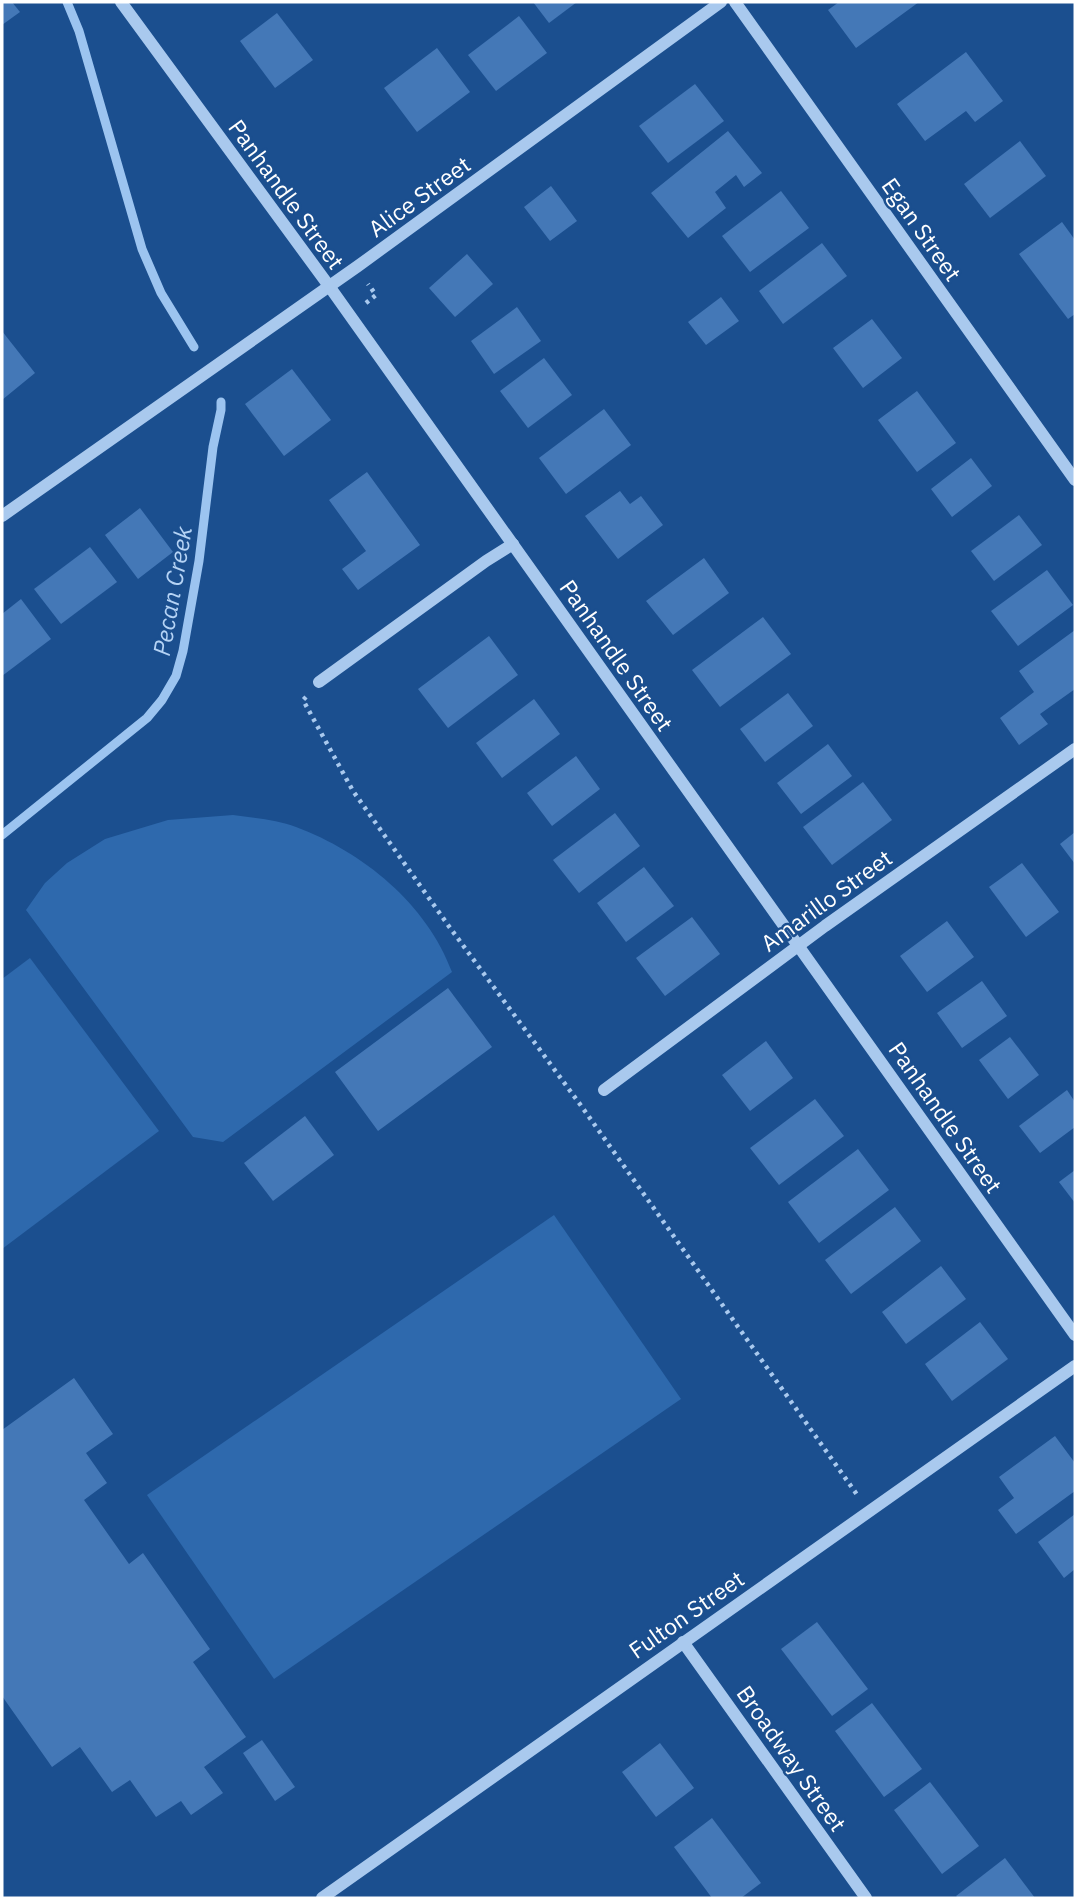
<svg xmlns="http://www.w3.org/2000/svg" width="1077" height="1900" font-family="'IBM Plex Sans',sans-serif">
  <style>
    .green { fill: #2e69ad }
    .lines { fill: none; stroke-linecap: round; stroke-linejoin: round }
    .stream { stroke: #9cc4f0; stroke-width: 9 }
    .building { fill: #4478b7 }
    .path { stroke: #a9c9ee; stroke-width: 4.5; stroke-dasharray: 3.5 5; stroke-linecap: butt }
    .minor { stroke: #a9c9ee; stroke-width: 12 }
    .labels { text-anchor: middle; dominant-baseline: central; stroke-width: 5; stroke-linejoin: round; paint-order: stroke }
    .street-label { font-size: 23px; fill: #fff; stroke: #1b4f8f }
    .water-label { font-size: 24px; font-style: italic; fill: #b5d3f5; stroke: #1b4f8f }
  </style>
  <rect width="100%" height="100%" fill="#1b4f8f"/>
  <!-- green -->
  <g class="green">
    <path d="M233,815C254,818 277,820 296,827C363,852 427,904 452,972L223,1142L193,1137L26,910L45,883L67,863L105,839L168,820Z"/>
    <path d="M30,958L159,1131L2,1249V979Z"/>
    <path d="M554,1215L681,1399L274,1679L147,1495Z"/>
  </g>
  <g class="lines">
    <!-- stream -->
    <g class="stream">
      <path d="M67,2L79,31L142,249L161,293L194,347"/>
      <path d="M2,835L147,718L162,700L176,676L183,651L199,561L213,447L221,410V402"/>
    </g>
  </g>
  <!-- building -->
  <g class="building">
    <path d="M2,2H12L20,12L2,25Z"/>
    <path d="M533,2H577L549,23Z"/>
    <path d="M839,2H919L856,48L828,10Z"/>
    <path d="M277,13L313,60L275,88L240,41Z"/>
    <path d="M519,16L547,53L496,91L468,55Z"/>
    <path d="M437,48L470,92L417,132L384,88Z"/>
    <path d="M966,52L1003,101L975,122L966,111L925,141L897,104Z"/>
    <path d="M695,84L724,121L668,163L639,126Z"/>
    <path d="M728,131L762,173L744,187L736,175L715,192L726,208L688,238L651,193Z"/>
    <path d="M1020,141L1046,176L990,218L964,184Z"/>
    <path d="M551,186L577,221L550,241L524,207Z"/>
    <path d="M781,191L809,228L750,272L722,236Z"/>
    <path d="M1062,222L1075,240V314L1068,319L1019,254Z"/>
    <path d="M822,243L847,276L783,324L759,291Z"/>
    <path d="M467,254L493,284L455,317L429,288Z"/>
    <path d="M721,297L739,321L706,345L688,322Z"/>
    <path d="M517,307L541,341L494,374L471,341Z"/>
    <path d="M872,319L902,358L863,388L833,348Z"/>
    <path d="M2,331L35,373L2,400Z"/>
    <path d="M544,358L572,395L528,428L500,391Z"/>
    <path d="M292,369L331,420L284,456L245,404Z"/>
    <path d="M917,391L956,443L917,472L878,420Z"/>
    <path d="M604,409L631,445L566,494L539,458Z"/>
    <path d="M971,458L992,486L952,517L931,489Z"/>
    <path d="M367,472L420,545L358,590L342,569L366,551L329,500Z"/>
    <path d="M620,491L630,504L641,496L663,525L618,559L585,516Z"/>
    <path d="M140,508L173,552L138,579L105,535Z"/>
    <path d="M1019,515L1042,545L994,581L971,551Z"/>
    <path d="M90,547L117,582L61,624L34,589Z"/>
    <path d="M704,558L729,593L673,635L646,601Z"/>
    <path d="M1047,570L1073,605L1018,646L991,611Z"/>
    <path d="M21,599L51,639L2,676V614Z"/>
    <path d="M763,617L791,654L720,707L692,670Z"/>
    <path d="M1075,630V689L1040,714L1048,724L1019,745L1000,718L1034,692L1019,671Z"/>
    <path d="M489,636L518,675L448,728L418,689Z"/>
    <path d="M788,693L813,726L765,762L740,729Z"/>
    <path d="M534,699L560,734L502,778L476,743Z"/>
    <path d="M828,744L852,776L801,814L777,783Z"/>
    <path d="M576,756L600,789L552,826L527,793Z"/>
    <path d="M863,782L892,820L832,865L803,827Z"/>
    <path d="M615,813L640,846L579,893L553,860Z"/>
    <path d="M1075,832V864L1060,844Z"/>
    <path d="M1022,863L1059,912L1026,937L989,887Z"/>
    <path d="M644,867L674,906L626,942L597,903Z"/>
    <path d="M692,917L720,954L665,996L636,958Z"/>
    <path d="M947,921L974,957L927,992L900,956Z"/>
    <path d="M982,981L1007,1016L962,1048L937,1013Z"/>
    <path d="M448,988L492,1047L378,1131L335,1072Z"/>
    <path d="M1010,1037L1039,1075L1008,1099L979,1060Z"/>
    <path d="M766,1041L793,1078L750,1111L722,1075Z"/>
    <path d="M1067,1090L1075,1102V1127L1040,1153L1019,1126Z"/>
    <path d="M815,1099L844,1136L779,1185L750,1148Z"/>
    <path d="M305,1116L334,1155L273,1201L244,1163Z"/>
    <path d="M858,1149L889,1190L819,1243L788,1202Z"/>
    <path d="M1075,1170V1203L1059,1182Z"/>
    <path d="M895,1207L921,1241L851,1294L825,1260Z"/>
    <path d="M941,1266L966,1299L906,1344L882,1312Z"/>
    <path d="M980,1322L1008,1359L952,1401L925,1364Z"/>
    <path d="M74,1378L113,1434L86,1453L107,1483L84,1500L129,1564L143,1553L210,1649L193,1662L246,1737L204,1767L223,1793L191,1815L181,1801L156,1817L130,1780L112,1792L80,1747L52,1767L2,1696V1430Z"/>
    <path d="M1055,1436L1075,1463V1491L1016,1534L998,1510L1014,1498L999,1477Z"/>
    <path d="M1075,1514V1569L1064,1578L1038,1542Z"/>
    <path d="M817,1622L868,1689L832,1716L781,1649Z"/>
    <path d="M872,1703L922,1769L884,1797L835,1731Z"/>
    <path d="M262,1740L295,1787L275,1801L243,1753Z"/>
    <path d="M660,1743L694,1788L656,1817L622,1772Z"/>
    <path d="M930,1782L979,1846L942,1874L894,1810Z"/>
    <path d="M712,1818L761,1883L741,1898H712L674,1847Z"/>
    <path d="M1005,1858L1035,1898H958L956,1896Z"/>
  </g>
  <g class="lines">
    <!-- path -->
    <g class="path">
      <path d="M366,303L376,295L368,284"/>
      <path d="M306,697L303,700L353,791L448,925L582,1107L858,1496"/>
    </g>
    <!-- minor -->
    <g class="minor">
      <path d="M121,2L329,286L1075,1335"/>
      <path d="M735,2L1075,480"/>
      <path d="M2,516L358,266L721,2"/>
      <path d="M319,682L486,561L513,544"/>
      <path d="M604,1090L825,926L1075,749"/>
      <path d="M683,1642L866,1898"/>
      <path d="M322,1898L1075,1366"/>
    </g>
  </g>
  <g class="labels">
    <!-- street labels -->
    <g class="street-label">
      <text transform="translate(287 194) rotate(54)">Panhandle Street</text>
      <text transform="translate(419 196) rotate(-36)">Alice Street</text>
      <text transform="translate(922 229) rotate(55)">Egan Street</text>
      <text transform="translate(617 655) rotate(55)">Panhandle Street</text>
      <text transform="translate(826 900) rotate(-36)">Amarillo Street</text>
      <text transform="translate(946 1117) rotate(55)">Panhandle Street</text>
      <text transform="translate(686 1614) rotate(-35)">Fulton Street</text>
      <text transform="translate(792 1758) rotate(55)">Broadway Street</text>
    </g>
    <!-- water labels -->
    <g class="water-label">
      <text transform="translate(172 591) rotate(-80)">Pecan Creek</text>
    </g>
  </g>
  <!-- border -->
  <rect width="1077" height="1900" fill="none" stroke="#ffffff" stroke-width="7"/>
</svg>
